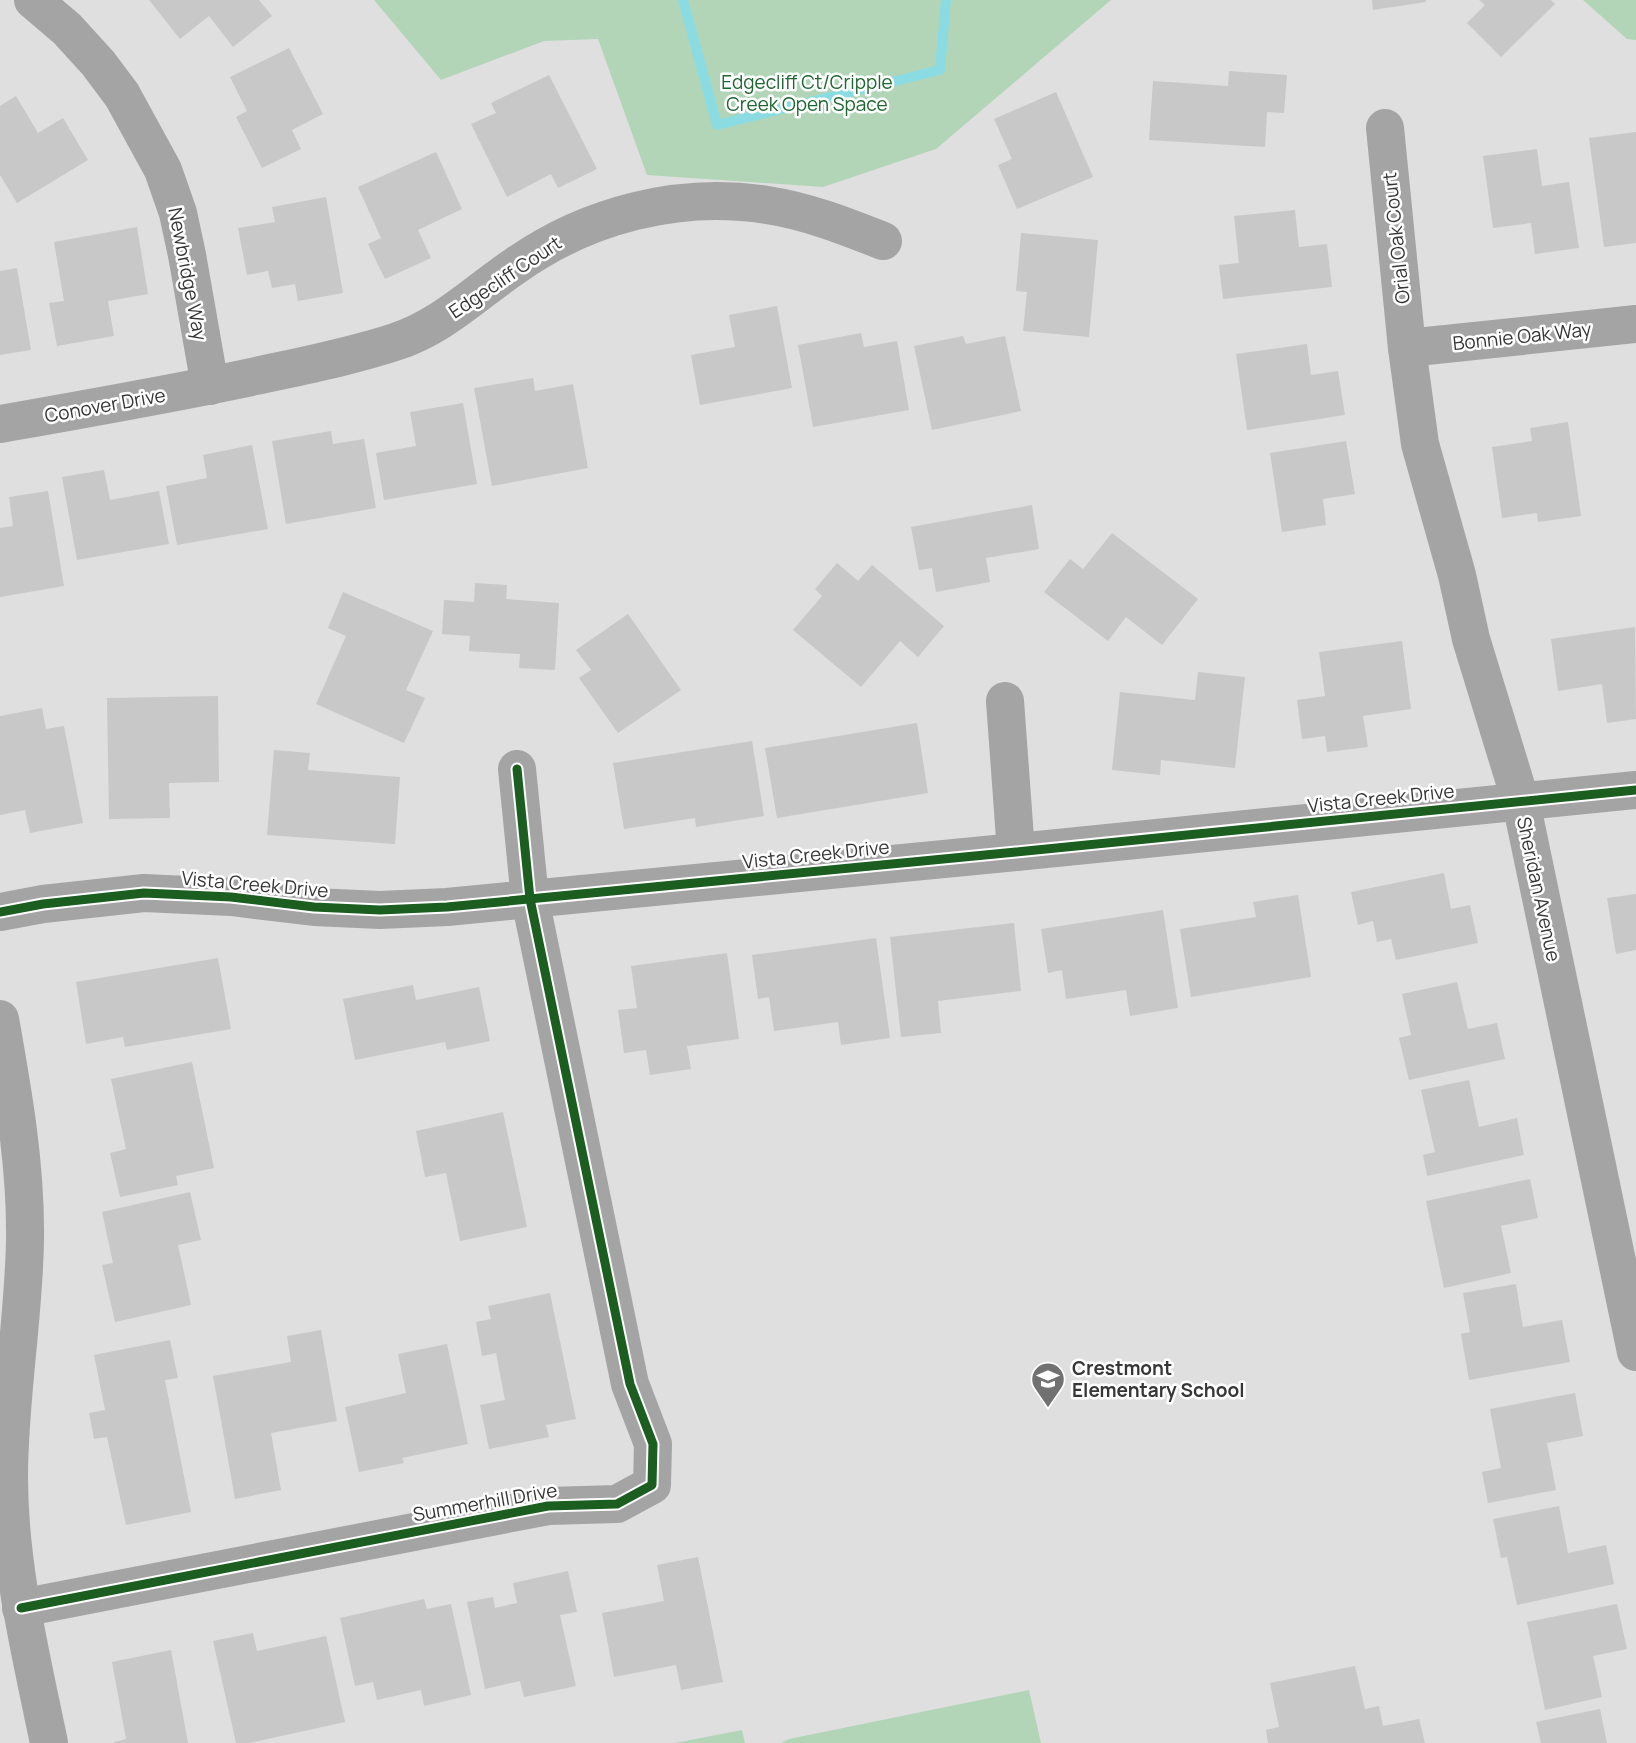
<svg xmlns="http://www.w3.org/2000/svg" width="1636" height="1743" font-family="Manrope,sans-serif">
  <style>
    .green { fill: #b2d5b8 }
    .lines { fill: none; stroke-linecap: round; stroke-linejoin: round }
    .stream { stroke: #8bdce2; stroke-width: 10 }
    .building { fill: #c8c8c8 }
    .minor { stroke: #a4a4a4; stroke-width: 38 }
    .cycleway-casing { stroke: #fff; stroke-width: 13 }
    .cycleway { stroke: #1b5e20; stroke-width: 9 }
    .labels { text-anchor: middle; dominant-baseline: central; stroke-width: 5; stroke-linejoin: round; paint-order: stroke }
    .park-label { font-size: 19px; fill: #1f6632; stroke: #fff }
    .street-label { font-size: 19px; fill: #373637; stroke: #fff }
    .poi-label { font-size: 19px; font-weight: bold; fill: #373637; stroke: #fff; text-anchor: start }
  </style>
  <rect width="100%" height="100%" fill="#dfdfdf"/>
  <!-- green -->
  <g class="green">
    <path d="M374,0H1111L936,149L823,187L647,175L598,39L544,41L441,80Z"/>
    <path d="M1583,0H1636V40L1627,39Z"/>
    <path d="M1029,1690L1041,1743H781L789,1739Z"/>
    <path d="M742,1730L745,1743H675Z"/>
  </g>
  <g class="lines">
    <!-- stream -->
    <path class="stream" d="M683,0L717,125L940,70L946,0"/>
  </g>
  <!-- building -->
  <g class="building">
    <path d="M149,0H259L272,16L233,47L209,16L180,39Z"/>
    <path d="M1372,0H1426V2L1373,10Z"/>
    <path d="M1479,0H1551L1555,4L1501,57L1467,23L1485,5Z"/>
    <path d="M289,48L323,114L292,130L301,149L262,168L236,117L247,111L230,77Z"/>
    <path d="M1229,71L1287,75L1284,113L1267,112L1265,147L1149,140L1153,81L1228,86Z"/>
    <path d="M549,75L597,169L558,188L551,174L507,197L471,124L496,113L491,103Z"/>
    <path d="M1056,92L1093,177L1017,209L998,165L1012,159L994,119Z"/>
    <path d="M16,96L38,133L63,118L88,160L17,203L0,175V106Z"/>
    <path d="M1636,132V243L1604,247L1589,138Z"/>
    <path d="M1537,149L1542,186L1569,182L1579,248L1535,254L1531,223L1493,228L1483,156Z"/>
    <path d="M436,152L462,209L418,230L431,258L385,279L368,244L381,238L358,187Z"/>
    <path d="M326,197L343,293L298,301L295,284L272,288L268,271L247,275L238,228L275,222L272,207Z"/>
    <path d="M1295,210L1299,247L1327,244L1332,287L1223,299L1219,265L1239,263L1234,216Z"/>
    <path d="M137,227L148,294L108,301L114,336L57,346L49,303L64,301L54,242Z"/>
    <path d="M1021,233L1098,240L1089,337L1023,331L1027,292L1016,291Z"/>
    <path d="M17,268L31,350L0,355V271Z"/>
    <path d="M777,306L792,388L700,405L691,355L735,347L729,315Z"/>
    <path d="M861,333L864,347L897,341L909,410L813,427L798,345Z"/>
    <path d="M963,336L966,344L1005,336L1021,411L932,430L914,346Z"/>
    <path d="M1307,344L1311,375L1338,371L1345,415L1247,430L1236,354Z"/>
    <path d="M533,378L535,391L573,384L588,468L492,486L474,388Z"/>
    <path d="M463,403L477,484L384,500L376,453L416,446L410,412Z"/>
    <path d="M1568,422L1581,516L1538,522L1537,513L1502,518L1492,447L1532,441L1530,428Z"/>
    <path d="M331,431L333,444L364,439L376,508L286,524L272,441Z"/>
    <path d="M1346,441L1355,494L1323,499L1326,525L1282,532L1270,453Z"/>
    <path d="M252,445L268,529L177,545L166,486L207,478L203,455Z"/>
    <path d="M104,470L110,500L159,491L169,544L77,560L62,477Z"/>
    <path d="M48,491L64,586L0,597V528L13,526L9,497Z"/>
    <path d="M1032,505L1039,549L986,558L990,582L936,592L932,568L919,570L911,527Z"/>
    <path d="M1112,533L1198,599L1162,645L1126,617L1108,641L1044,592L1070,559L1083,569Z"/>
    <path d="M837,563L858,581L872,565L944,626L918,657L900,641L861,687L793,630L822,596L815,589Z"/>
    <path d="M475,583L507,585L506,599L559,603L555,670L519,668L520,654L469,651L470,636L442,634L444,600L474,602Z"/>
    <path d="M343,592L433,631L406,690L425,698L404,743L316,704L346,636L328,628Z"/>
    <path d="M628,614L681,690L618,733L579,678L591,670L576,650Z"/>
    <path d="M1635,627L1636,719L1607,723L1602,684L1558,691L1551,639Z"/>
    <path d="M1402,641L1411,709L1363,716L1368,747L1327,752L1325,736L1302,739L1297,700L1325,696L1319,652Z"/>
    <path d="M1198,672L1245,677L1235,768L1161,760L1160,775L1112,770L1120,692L1195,700Z"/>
    <path d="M218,696L219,782L169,783L170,818L109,819L107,698Z"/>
    <path d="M42,708L46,729L64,726L83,823L30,833L25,810L0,815V716Z"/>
    <path d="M917,723L928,793L777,818L765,748Z"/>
    <path d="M752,741L764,816L696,827L695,818L624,829L613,763Z"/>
    <path d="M274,750L310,753L308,770L400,777L395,844L267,835Z"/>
    <path d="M1444,873L1451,909L1470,905L1478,943L1396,960L1391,939L1377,942L1373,921L1358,925L1351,892Z"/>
    <path d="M1636,894V950L1616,954L1607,898Z"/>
    <path d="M1298,895L1311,977L1191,997L1180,929L1256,917L1253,902Z"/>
    <path d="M1163,910L1178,1008L1130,1016L1126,990L1066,999L1062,970L1048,973L1041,929Z"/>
    <path d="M1014,923L1021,991L938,1001L941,1033L901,1037L890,937Z"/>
    <path d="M876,938L890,1038L841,1045L838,1022L774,1031L769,997L758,999L752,955Z"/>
    <path d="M727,953L739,1039L687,1046L691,1069L650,1075L646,1050L624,1053L618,1010L637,1008L631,966Z"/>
    <path d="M218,958L231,1029L125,1047L123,1037L86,1044L76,982Z"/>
    <path d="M1457,982L1468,1029L1497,1023L1505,1059L1409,1080L1399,1038L1411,1035L1402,994Z"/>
    <path d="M413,985L416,1000L479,987L490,1041L447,1050L445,1042L355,1060L343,999Z"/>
    <path d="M192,1062L214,1168L176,1176L178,1185L120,1197L110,1153L126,1149L111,1079Z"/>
    <path d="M1469,1080L1479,1127L1517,1118L1524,1155L1427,1176L1423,1155L1435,1152L1421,1090Z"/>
    <path d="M503,1112L527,1227L460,1241L446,1173L425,1177L416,1131Z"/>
    <path d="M1530,1179L1538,1218L1501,1226L1511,1273L1444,1288L1426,1201Z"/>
    <path d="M190,1192L201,1240L178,1245L191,1305L115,1322L102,1265L113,1263L102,1212Z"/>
    <path d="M1516,1284L1523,1327L1562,1320L1570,1362L1469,1380L1461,1334L1470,1332L1463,1293Z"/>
    <path d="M550,1293L576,1419L546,1425L549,1437L489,1449L480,1405L505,1400L496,1353L482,1356L476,1322L491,1319L488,1306Z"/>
    <path d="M321,1330L337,1421L271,1433L281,1490L235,1499L213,1376L291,1362L287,1336Z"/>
    <path d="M170,1340L178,1378L165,1380L191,1512L126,1525L107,1437L94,1439L89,1413L105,1410L94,1355Z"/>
    <path d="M447,1344L468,1444L402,1458L404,1463L359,1472L345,1407L406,1393L398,1354Z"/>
    <path d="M1575,1393L1583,1436L1547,1443L1556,1490L1488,1503L1482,1472L1501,1468L1490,1409Z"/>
    <path d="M1559,1506L1568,1553L1606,1545L1614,1584L1517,1605L1507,1557L1501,1558L1493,1519Z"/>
    <path d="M698,1557L723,1682L681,1690L676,1665L614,1677L602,1613L664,1601L657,1565Z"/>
    <path d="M568,1571L577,1612L560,1615L576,1686L524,1697L520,1681L485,1689L467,1602L493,1597L495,1608L517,1603L513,1583Z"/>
    <path d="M424,1599L427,1609L451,1604L471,1695L424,1706L421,1690L377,1700L373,1682L355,1686L340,1618Z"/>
    <path d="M1617,1604L1627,1649L1593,1656L1602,1697L1545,1710L1527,1622Z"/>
    <path d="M253,1633L257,1651L326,1636L345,1722L249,1743H236L213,1641Z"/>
    <path d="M171,1650L188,1743H114V1742L126,1739L112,1662Z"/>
    <path d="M1355,1666L1365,1709L1379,1706L1383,1726L1419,1719L1425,1743H1268L1266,1730L1279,1727L1270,1683Z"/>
    <path d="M1600,1709L1607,1743H1541L1536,1722Z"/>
  </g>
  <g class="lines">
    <!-- minor -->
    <g class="minor">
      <path d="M33,0L67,29L98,63L122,95L163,170L178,213L187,255L210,386"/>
      <path d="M1385,128L1407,348L1420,444L1457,575L1471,639L1521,802L1636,1352"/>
      <path d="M1407,348L1636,324"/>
      <path d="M0,424C85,409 171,394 256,376C302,366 349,357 395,342C442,327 475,293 515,266C587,215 679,191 767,205C807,211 845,226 883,241"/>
      <path d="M1005,701L1016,852"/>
      <path d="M0,912L43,904L144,893L231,897L314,907L380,910L447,907L1016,852L1636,790"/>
      <path d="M0,1019C13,1092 26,1165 25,1239C24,1319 9,1397 9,1477C9,1567 31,1655 49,1743"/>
      <path d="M21,1608L548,1506L617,1504L652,1485L653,1444L630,1384L530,899L517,769"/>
    </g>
    <!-- cycleway casing -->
    <g class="cycleway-casing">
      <g id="cycleway">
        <path d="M0,912L43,904L144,893L231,897L314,907L380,910L447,907L1016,852L1636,790"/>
        <path d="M21,1608L548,1506L617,1504L652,1485L653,1444L630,1384L530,899L517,769"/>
      </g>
    </g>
    <!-- cycleway -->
    <use href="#cycleway" class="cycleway"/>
  </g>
  <!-- icons -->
  <defs>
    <g id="school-pin" transform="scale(1.75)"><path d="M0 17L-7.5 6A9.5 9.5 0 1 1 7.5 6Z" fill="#727172" stroke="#fff"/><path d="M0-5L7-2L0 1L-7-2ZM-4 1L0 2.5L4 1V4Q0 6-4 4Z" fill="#fff"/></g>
  </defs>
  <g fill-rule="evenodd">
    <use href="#school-pin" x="1048" y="1379"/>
  </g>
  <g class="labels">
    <!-- park labels -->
    <g class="park-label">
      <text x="807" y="82">Edgecliff Ct/Cripple<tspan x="807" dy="22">Creek Open Space</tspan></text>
    </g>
    <!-- street labels -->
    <g class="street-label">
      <text transform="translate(1396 238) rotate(-96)">Orial Oak Court</text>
      <text transform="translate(188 274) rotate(79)">Newbridge Way</text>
      <text transform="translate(505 277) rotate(-34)">Edgecliff Court</text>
      <text transform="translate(1522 336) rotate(-6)">Bonnie Oak Way</text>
      <text transform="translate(105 405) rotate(-10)">Conover Drive</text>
      <text transform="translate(1381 798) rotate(-6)">Vista Creek Drive</text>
      <text transform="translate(816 854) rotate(-6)">Vista Creek Drive</text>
      <text transform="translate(255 884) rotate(5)">Vista Creek Drive</text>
      <text transform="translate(1539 889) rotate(78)">Sheridan Avenue</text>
      <text transform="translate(485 1502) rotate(-10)">Summerhill Drive</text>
    </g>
    <!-- poi labels -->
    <g class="poi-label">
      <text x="1072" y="1368">Crestmont<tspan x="1072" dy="22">Elementary School</tspan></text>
    </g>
  </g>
</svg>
